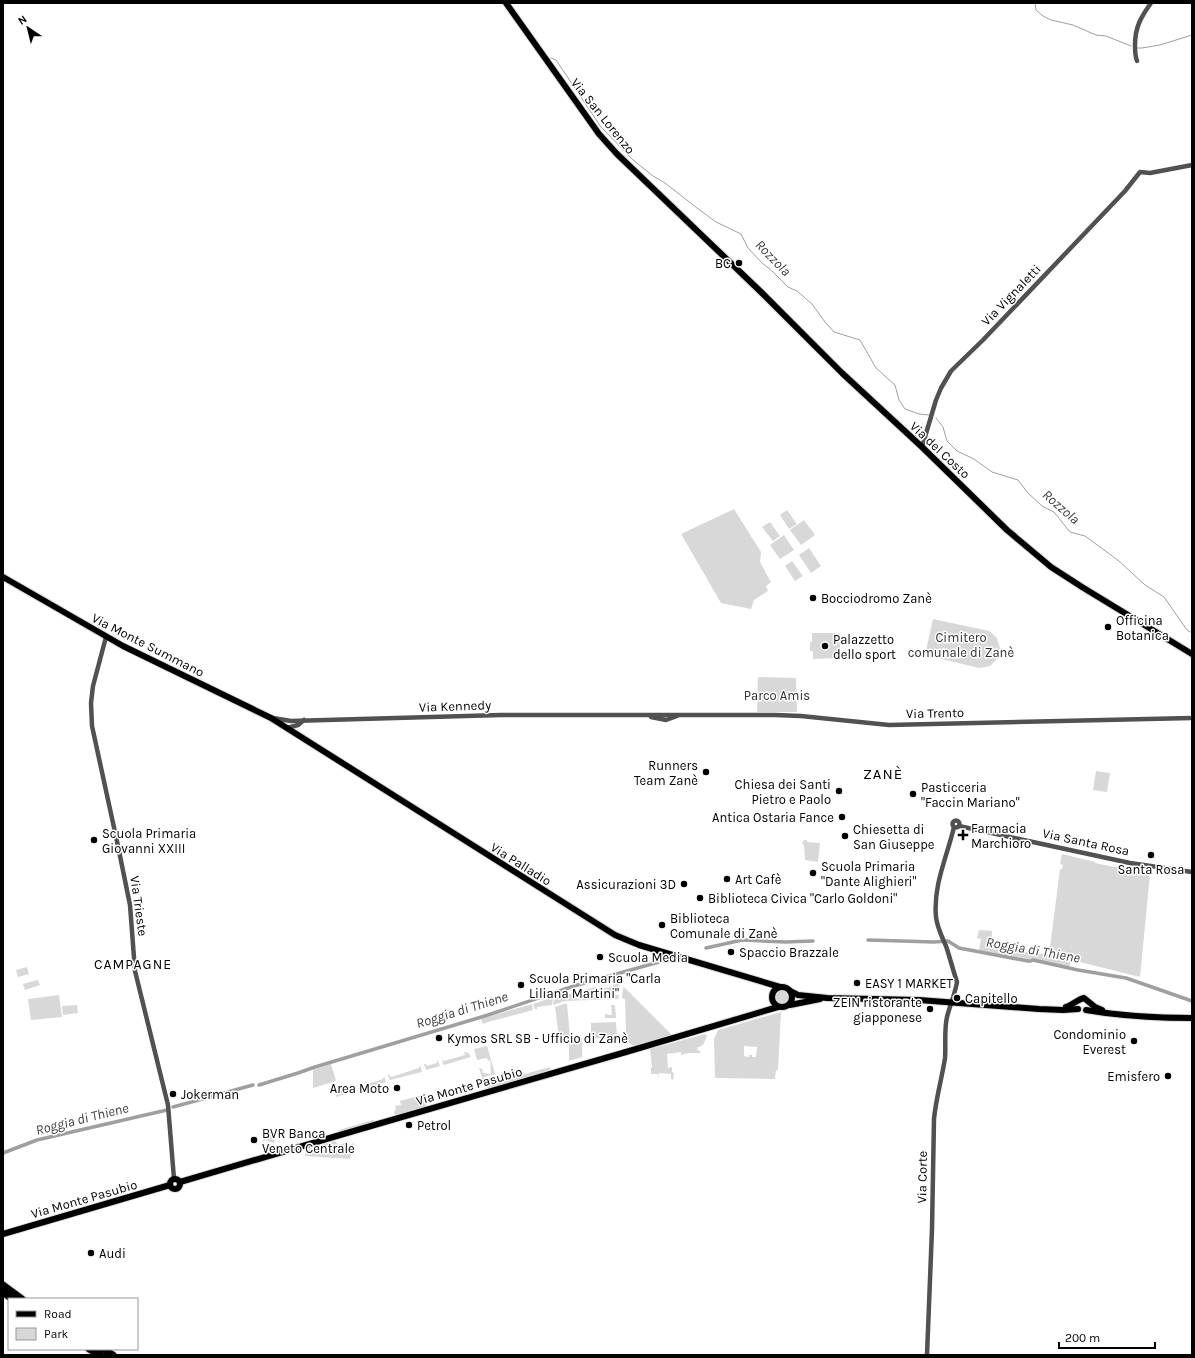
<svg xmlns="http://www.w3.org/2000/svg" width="1195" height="1358" font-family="Karla,sans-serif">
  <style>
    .green { fill: #d8d8d8; fill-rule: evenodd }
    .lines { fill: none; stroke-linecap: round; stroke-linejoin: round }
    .stream { stroke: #9f9f9f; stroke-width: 1 }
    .canal { stroke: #9f9f9f; stroke-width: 3.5 }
    .major-casing { stroke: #dbdbdb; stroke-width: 8 }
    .highway-casing { stroke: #dbdbdb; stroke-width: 9 }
    .minor { stroke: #515151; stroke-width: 4.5 }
    .major { stroke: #000; stroke-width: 6 }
    .highway { stroke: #000; stroke-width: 7 }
    .poi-dot { fill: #000; stroke: #fff; stroke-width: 1.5 }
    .labels { text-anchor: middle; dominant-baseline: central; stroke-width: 3; stroke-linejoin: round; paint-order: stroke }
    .street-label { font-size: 13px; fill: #000; stroke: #fff }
    .poi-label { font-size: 13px; fill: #000; stroke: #fff; text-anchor: start }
    .park-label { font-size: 13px; fill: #2f2f2f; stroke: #fff }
    .water-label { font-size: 14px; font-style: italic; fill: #404040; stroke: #fff }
    .neighbourhood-label { font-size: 14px; letter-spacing: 1px; fill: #000; stroke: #fff }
    .quarter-label { font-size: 15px; letter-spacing: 1px; fill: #000; stroke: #fff }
  </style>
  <rect width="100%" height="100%" fill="#fff"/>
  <!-- green -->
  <g class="green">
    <path d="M734,509L761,552L760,562L771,582L766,586L768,591L754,600L751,609L721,603L681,534Z"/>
    <path d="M787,510L797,524L789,529L780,515Z"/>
    <path d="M804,520L815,535L801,545L790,530Z"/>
    <path d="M770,522L780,536L773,541L762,527Z"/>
    <path d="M784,535L794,550L780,559L770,545Z"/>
    <path d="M809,548L821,566L811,573L799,555Z"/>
    <path d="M792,561L803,576L795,581L785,566Z"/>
    <path d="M933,619L989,631L997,638L1000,648L998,658L990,666L979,668L925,655Z"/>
    <path d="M812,633H840V658L813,659V651H810V642H812Z"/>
    <path d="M758,677L796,678L797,712H757Z"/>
    <path d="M1096,771L1110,773L1107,792L1093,790Z"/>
    <path d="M804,840H807V842L820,843L818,862L805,860L804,845L802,844Z"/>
    <path d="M1062,854L1095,862V863L1150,874L1140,977L1072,960L1069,967L979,950L981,939L977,938L979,930L992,931L991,947L1049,955L1060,869H1062L1063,865L1060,864Z"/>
    <path d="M27,967L29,974L18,977L16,970Z"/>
    <path d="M38,980L40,985L25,990L23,984Z"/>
    <path d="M619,980V987L613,988L612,995H619L618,999L565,1001L553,1005L554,1000L559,997L595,987L597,989L611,987L613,986V981Z"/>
    <path d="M623,988H625L672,1035L648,1044L646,1042L634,1046L630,1044L623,1036L626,1035L625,999L622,998Z"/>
    <circle cx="782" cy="997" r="8"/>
    <path d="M556,994H559L553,1000L552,1005L537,1007V1009H535L533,1004L548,999Z"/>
    <path d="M59,995L62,1017L31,1020L28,999Z"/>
    <path d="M532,1004L533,1010L488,1022L483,1024L481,1019Z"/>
    <path d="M564,1004H567L570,1037L582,1038V1057L569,1061V1038L559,1037L555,1007Z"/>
    <path d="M77,1005L78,1013L63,1015L62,1006Z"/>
    <path d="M611,1005H615L616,1018H605V1014L612,1015Z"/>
    <path d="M781,1012L778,1070H776L775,1079L715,1078L714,1039L718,1030ZM744,1046L757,1047L756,1057H752V1055H749V1057L744,1056Z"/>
    <path d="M616,1022L617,1039L591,1038V1023Z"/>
    <path d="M705,1034L707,1036L703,1045L699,1047H698L697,1050L700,1051V1053H689L681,1055V1052L667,1054L668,1068L672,1067V1072L674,1073L673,1080L671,1079V1074L659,1073L658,1079V1074H651V1069H650L652,1067L650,1049Z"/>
    <path d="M487,1046L495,1074L484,1077L486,1085L550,1067V1070L490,1090L485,1086L479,1068L482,1069L483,1073L491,1074V1072C490,1067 491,1065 490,1060L488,1061L487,1058L477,1060L474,1049Z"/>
    <path d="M464,1052L469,1053L471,1057L444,1065L443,1064L442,1059L444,1061L465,1055Z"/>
    <path d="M437,1060L438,1061L440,1066L426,1070L424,1064H426L427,1066L437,1063Z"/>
    <path d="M331,1064L336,1081L313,1088V1070Z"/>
    <path d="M420,1065L422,1072L390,1080L388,1076L389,1074L391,1077L419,1068Z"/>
    <path d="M384,1076L386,1082L366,1088L365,1081L368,1084L383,1079Z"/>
    <path d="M343,1088H347L349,1093L336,1097L337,1090L340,1089L341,1091H344Z"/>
    <path d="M422,1095L427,1108L395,1117L394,1112L396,1109L395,1106L401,1105L400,1101Z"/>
    <path d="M373,1120L376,1122L341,1133L336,1127L339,1130Z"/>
    <path d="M266,1130L269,1131L275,1140L274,1143L265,1140L264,1142L261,1133Z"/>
    <path d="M335,1141L338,1145L345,1143L346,1146L354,1143L350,1159L305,1156L306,1149Z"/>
  </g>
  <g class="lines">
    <!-- stream -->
    <g class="stream">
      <path d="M1035,3L1036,10L1043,16L1051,20L1073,25L1096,35L1106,36L1131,46"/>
      <path d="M1138,48H1142L1160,45L1192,35"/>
      <path d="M551,58L556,60L601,127L632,159L653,176L665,183L697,208L716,222L741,234L748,248L762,263L772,271L788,287L797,291L812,304L825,322L834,332L860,340L876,368L895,385L899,400L905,409L919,414L929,415"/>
      <path d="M936,418L943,427L947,441L957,451L974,459L992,472L1018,480L1028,493L1042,506L1054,512L1070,532L1085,536L1119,561L1145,585L1164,597L1187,630L1192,633"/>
    </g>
    <!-- canal -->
    <g class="canal">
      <path d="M868,940L934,942L948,941L959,948L1028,961H1031L1033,960L1078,970L1126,978L1192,1001"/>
      <path d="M706,948L742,940L785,942L813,941"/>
      <path d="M259,1085L298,1073L315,1067L488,1015L574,986L673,958"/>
      <path d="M173,1107L253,1085"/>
      <path d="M3,1153L37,1140L167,1110"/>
    </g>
    <!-- major casing -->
    <g class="major-casing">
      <g id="major">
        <path d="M506,3L599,134L617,154L761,292L842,373L922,447L1007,530L1051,567L1082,587L1192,654"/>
        <path d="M3,577L123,646L271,718L615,935L639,945L780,987"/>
        <circle cx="782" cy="997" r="10"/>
        <path d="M790,991L798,995L827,998L919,1000L1039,1009L1063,1010L1078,1009"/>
        <path d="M790,1005L820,999"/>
        <path d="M1066,1007C1073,1005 1078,999 1084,998L1095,1007L1102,1010"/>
        <path d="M1086,1010C1121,1016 1156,1018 1192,1018"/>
        <circle cx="175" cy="1184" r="5"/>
        <path d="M180,1182L340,1135L626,1052L778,1007"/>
        <path d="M3,1234L170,1185"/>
      </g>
    </g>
    <!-- highway casing -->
    <g class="highway-casing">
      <g id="highway">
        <path d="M3,1285L22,1299"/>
        <path d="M3,1292L12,1299"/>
        <path d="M89,1349L100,1355"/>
        <path d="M102,1349L113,1355"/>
      </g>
    </g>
    <!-- minor -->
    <g class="minor">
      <path d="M1137,61C1135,56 1135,50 1135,45C1135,27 1141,17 1151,3"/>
      <path d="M922,447L936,400L941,388L951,371L983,340L1125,191L1140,172L1150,173L1192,165"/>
      <path d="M106,637L93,686L91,703L92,726L118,846L130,905L135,971L168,1105L174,1179"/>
      <path d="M651,717L666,720L677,716"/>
      <path d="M273,718L291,721L501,715H775L801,716L889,725L1192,718"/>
      <path d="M287,728L298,725L304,720"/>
      <circle cx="956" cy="824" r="3.5"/>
      <path d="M959,826L1130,863L1192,872"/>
      <path d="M927,1355L932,1229L934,1119C936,1098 942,1078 945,1058C946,1045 944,1030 947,1017C950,1005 955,994 957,982C953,970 950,958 946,946C942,937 937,927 936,917C933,885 947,857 954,827"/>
    </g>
    <!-- major -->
    <use href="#major" class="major"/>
    <!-- highway -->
    <use href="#highway" class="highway"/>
  </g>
  <!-- markers -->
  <g class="poi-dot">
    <circle cx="739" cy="263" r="4"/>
    <circle cx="813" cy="598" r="4"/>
    <circle cx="1108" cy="627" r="4"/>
    <circle cx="825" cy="646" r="4"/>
    <circle cx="706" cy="772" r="4"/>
    <circle cx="839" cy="791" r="4"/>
    <circle cx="913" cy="794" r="4"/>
    <circle cx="842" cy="817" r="4"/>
    <path d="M961 829h4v4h4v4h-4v4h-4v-4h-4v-4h4z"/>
    <circle cx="845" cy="836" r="4"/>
    <circle cx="94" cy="840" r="4"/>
    <circle cx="1151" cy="855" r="4"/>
    <circle cx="813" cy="873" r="4"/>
    <circle cx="727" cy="879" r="4"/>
    <circle cx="684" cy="884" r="4"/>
    <circle cx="700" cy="898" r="4"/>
    <circle cx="662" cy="925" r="4"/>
    <circle cx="731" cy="952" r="4"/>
    <circle cx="600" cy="957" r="4"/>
    <circle cx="857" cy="983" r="4"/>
    <circle cx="521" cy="985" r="4"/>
    <circle cx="957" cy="998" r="4"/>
    <circle cx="930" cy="1009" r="4"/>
    <circle cx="439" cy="1038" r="4"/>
    <circle cx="1134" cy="1041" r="4"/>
    <circle cx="1168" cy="1076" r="4"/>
    <circle cx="397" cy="1088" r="4"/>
    <circle cx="173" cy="1094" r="4"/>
    <circle cx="409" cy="1125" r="4"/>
    <circle cx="254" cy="1140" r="4"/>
    <circle cx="91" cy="1253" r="4"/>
  </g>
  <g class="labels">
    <!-- street labels -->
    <g class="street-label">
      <text transform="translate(603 116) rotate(51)">Via San Lorenzo</text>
      <text transform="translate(1011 295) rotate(-46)">Via Vignaletti</text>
      <text transform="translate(940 450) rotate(43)">Via del Costo</text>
      <text transform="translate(148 645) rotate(27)">Via Monte Summano</text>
      <text transform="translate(455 706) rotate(-2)">Via Kennedy</text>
      <text transform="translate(935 713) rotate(-1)">Via Trento</text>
      <text transform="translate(1086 842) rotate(12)">Via Santa Rosa</text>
      <text transform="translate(521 864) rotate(32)">Via Palladio</text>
      <text transform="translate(139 906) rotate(82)">Via Trieste</text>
      <text transform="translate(469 1086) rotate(-16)">Via Monte Pasubio</text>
      <text transform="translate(922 1177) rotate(-89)">Via Corte</text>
      <text transform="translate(84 1199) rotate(-16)">Via Monte Pasubio</text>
    </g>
    <!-- poi labels -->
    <g class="poi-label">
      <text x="731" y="263" text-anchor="end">BC</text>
      <text x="821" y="598">Bocciodromo Zanè</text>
      <text x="1116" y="620">Officina<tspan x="1116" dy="15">Botanica</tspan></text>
      <text x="833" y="639">Palazzetto<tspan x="833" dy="15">dello sport</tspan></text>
      <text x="698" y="765" text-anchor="end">Runners<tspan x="698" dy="15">Team Zanè</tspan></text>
      <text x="831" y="784" text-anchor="end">Chiesa dei Santi<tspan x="831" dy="15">Pietro e Paolo</tspan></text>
      <text x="921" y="787">Pasticceria<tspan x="921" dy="15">"Faccin Mariano"</tspan></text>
      <text x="834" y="817" text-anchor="end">Antica Ostaria Fance</text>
      <text x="971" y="828">Farmacia<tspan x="971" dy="15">Marchioro</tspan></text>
      <text x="853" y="829">Chiesetta di<tspan x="853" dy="15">San Giuseppe</tspan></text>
      <text x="102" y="833">Scuola Primaria<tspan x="102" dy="15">Giovanni XXIII</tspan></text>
      <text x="821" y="866">Scuola Primaria<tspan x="821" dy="15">"Dante Alighieri"</tspan></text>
      <text x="1151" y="869" text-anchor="middle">Santa Rosa</text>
      <text x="735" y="879">Art Cafè</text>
      <text x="676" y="884" text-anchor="end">Assicurazioni 3D</text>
      <text x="708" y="898">Biblioteca Civica "Carlo Goldoni"</text>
      <text x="670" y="918">Biblioteca<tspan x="670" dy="15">Comunale di Zanè</tspan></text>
      <text x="739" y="952">Spaccio Brazzale</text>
      <text x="608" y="957">Scuola Media</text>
      <text x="529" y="978">Scuola Primaria "Carla<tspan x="529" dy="15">Liliana Martini"</tspan></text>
      <text x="865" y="983">EASY 1 MARKET</text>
      <text x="965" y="998">Capitello</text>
      <text x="922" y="1002" text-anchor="end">ZEIN ristorante<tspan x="922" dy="15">giapponese</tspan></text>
      <text x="1126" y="1034" text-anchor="end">Condominio<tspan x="1126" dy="15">Everest</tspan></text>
      <text x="447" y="1038">Kymos SRL SB - Ufficio di Zanè</text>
      <text x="1160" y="1076" text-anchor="end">Emisfero</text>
      <text x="389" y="1088" text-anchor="end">Area Moto</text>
      <text x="181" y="1094">Jokerman</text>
      <text x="417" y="1125">Petrol</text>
      <text x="262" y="1133">BVR Banca<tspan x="262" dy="15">Veneto Centrale</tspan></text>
      <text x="99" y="1253">Audi</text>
    </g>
    <!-- park labels -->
    <g class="park-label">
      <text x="961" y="637">Cimitero<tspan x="961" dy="15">comunale di Zanè</tspan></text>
      <text x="777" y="695">Parco Amis</text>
    </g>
    <!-- water labels -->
    <g class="water-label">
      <text transform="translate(773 258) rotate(46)">Rozzola</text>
      <text transform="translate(1061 507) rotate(41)">Rozzola</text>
      <text transform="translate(1033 950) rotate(10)">Roggia di Thiene</text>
      <text transform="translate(462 1010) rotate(-17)">Roggia di Thiene</text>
      <text transform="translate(82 1119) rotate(-14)">Roggia di Thiene</text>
    </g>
    <!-- neighbourhood labels -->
    <g class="neighbourhood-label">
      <text x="133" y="964">CAMPAGNE</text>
    </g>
    <!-- quarter labels -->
    <g class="quarter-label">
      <text x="883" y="774">ZANÈ</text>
    </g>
  </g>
  <!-- border -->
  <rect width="1195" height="1358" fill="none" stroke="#000000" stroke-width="8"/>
  <!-- legend -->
  <rect x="8" y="1298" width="130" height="52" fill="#ffffff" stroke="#999999"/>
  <rect x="16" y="1311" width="20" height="6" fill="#000000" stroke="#999999"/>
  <text x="44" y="1318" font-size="12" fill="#000000">Road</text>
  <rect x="16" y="1328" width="20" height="12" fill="#d8d8d8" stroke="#999999"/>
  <text x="44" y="1338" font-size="12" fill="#000000">Park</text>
  <!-- north arrow -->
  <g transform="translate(28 28) rotate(325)" stroke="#ffffff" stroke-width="3" paint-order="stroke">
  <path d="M0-3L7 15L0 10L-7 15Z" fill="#000000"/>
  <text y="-6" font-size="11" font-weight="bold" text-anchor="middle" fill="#000000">N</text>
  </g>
  <!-- scale -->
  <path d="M1059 1342v6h96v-6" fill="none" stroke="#000000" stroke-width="2"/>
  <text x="1065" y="1342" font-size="12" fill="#000000" stroke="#ffffff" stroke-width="3" paint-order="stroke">200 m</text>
</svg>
